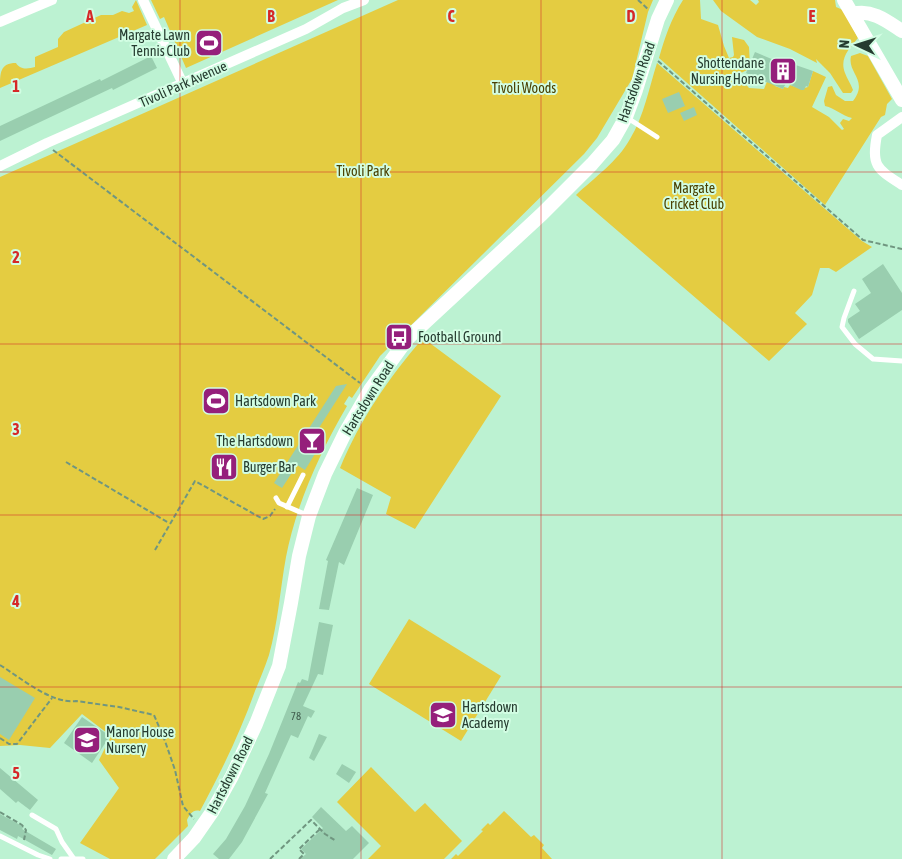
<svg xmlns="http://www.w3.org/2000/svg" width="902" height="859" font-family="'Asap Condensed',sans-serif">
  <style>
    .green { fill: #e4cc41 }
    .building { fill: #99ceaf }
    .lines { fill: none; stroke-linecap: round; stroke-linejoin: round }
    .path { stroke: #709680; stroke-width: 2; stroke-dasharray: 5 2.5; stroke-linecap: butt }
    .lane { stroke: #fff; stroke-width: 5 }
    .street { stroke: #fff; stroke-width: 10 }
    .secondary { stroke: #fff; stroke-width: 14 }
    .grid { fill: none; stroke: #d62828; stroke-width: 1; stroke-opacity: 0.55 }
    .labels { text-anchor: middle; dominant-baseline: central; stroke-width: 4; stroke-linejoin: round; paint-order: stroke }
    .number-label { font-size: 11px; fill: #436050 }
    .poi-label { font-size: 14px; fill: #263c30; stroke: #d2fde3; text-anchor: start }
    .street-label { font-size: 14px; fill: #263c30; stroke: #d2fde3 }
    .park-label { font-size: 14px; fill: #4a4000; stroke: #d2fde3 }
    .grid-label { font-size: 16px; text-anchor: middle; font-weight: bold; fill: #d62828; stroke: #d2fde3; stroke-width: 4; stroke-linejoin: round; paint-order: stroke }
  </style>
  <rect width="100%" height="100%" fill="#bcf2d2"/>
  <!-- green -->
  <g class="green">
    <path d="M136,0L147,25L0,88C0,73 0,63 16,63C20,70 28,69 35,67V57L58,47V39L64,32L101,15H113L122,11L129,13L134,11L132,7Z"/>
    <path d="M151,0H338L186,68L164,17L160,19Z"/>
    <path d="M398,0H653L648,12L632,79L597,138L584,154L380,356L352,398L349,396L344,404L347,406C320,452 296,505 286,557C280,590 278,623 269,655C265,667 260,679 255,691C240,733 221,772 200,811C193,809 190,814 187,820L188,826L155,859H110L80,843L119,788L99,760L111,736L82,714L50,748L20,745L0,746V177Z"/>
    <path d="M683,0H700L701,19L718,25L724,46L729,58L733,57L734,55L732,37L744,40L749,47L750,66L747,70L739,74V76L749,88L764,89L770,74L775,86L783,89L784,87L788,88L790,85L801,89L808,87L813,71L826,77L812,107L829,117L842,130L844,129L840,123L843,119L849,121L852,118C842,116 835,108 825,106L824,101L828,87L832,86L836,95L845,101H853C869,80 847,73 851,56L860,53L868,56L892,99L887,104L885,115L881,117L825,205L659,58C665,37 671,19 683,0Z"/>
    <path d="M713,0H750L756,5L759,2L758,0H835L836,7L843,10L858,38C850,48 839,58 845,73C847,79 851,84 853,90L851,93H843L830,73L816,59L817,63L790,49L757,37L721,11Z"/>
    <path d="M657,63L862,241L872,247L836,272L829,268H820L812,295L795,313L807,324L769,361L576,195C594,178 618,161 630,139C644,116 649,88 657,63Z"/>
    <path d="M423,338L501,396L415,529L386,514L391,497L340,468C361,418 388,379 423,338Z"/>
    <path d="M409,619L501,676L461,741L369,684Z"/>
    <path d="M371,767L415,812L425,803L462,841L444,859H368L381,846L337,802Z"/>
    <path d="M504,811L531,837L534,835L544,845L542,848L552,859H451L456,854L458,856L483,831L481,830L488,823L490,825Z"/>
  </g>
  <!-- building -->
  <g class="building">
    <path d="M755,52L786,65L787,62L813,71L808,87L806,86L804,90H801L786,83L783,89L764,81L763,84L751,79L752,76L746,73Z"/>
    <path d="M151,56L157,68L113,90L112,88L0,141V126L100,79L101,81Z"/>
    <path d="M679,92L685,106L668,113L662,99Z"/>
    <path d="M694,107L697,115L684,121L680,113Z"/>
    <path d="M883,264L902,293V310L859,339L848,322V319L860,311L855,304L871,293L862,279Z"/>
    <path d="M347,384L317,431L326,436L310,462L305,470L297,465L282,488L274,483L336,386Z"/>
    <path d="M357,488L373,495L344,565L339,562L329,610L319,609L328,561L326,560Z"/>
    <path d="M319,622L333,625L323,675L318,674L303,706L315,711L311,718L308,716L298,738L291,735L265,793L268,794L242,842L229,859H219L213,854L226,839L245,806L269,754L298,682L300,683L302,679L308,681Z"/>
    <path d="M0,677L35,698L9,740L0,734Z"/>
    <path d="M82,717L110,736L92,763L64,743Z"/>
    <path d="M319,734L327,737L314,761L309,758Z"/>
    <path d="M342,764L356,772L349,783L336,774Z"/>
    <path d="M0,768L38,800L30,810L18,801L16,803L0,789Z"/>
    <path d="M321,807L346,831L352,826L369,843L353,859H300L306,854L301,849L323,828L312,817Z"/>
    <path d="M0,814L24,827L22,829L56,849L52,855L18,836L17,839L0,830Z"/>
  </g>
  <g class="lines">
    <!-- path -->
    <g class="path">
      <path d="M638,0L649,10"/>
      <path d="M658,61L863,240L902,249"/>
      <path d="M53,150L360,383"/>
      <path d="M66,462L169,523"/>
      <path d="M155,550L195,481L263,519L270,516L275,509"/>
      <path d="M0,665C21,678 51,704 76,701L119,707L154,715L165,741L175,770L183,806L194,819"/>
      <path d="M0,738L9,744H17L52,698"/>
      <path d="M0,812L22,825L26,830L24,840"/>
      <path d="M270,859L311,820L325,834L336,841"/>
      <path d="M299,859L304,854L299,849L320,829"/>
    </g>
    <!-- lane -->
    <g class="lane">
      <path d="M626,117L657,137"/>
      <path d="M854,291L844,318L842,327L855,344L873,359L902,361"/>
      <path d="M276,498L279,503L309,516"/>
      <path d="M287,507L303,475"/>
      <path d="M32,815L56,829L62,842L74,859"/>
      <path d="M0,836L38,855L50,859"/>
      <path d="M61,859H83"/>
    </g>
    <!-- street -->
    <g class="street">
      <path d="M143,0L183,84"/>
      <path d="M0,22L52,0"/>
      <path d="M902,117L877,135C871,166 877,169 902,185"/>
      <path d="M0,166L47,143L306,29L343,8L364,0"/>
    </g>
    <!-- secondary -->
    <g class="secondary">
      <path d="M844,0L902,100"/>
      <path d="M853,14C872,9 887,21 902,31"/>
      <path d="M174,859L194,838L212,812L232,776L256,724L279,666L291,603L299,556L309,516L325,474L345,433L370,390L408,338L542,214L592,164L613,140L626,117L636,90L658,19L667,0"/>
    </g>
  </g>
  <!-- grid -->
  <path class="grid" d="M180,0V859M361,0V859M541,0V859M722,0V859M0,172H902M0,344H902M0,515H902M0,687H902"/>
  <!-- icons -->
  <defs>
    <g id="stadium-square" transform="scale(1.4375)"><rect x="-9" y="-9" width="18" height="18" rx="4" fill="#951f7b" stroke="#d2fde3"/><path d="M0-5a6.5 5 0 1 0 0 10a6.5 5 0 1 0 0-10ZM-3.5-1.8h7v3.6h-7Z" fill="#fff"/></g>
    <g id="building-square" transform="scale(1.4375)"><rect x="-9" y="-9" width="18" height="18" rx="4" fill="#951f7b" stroke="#d2fde3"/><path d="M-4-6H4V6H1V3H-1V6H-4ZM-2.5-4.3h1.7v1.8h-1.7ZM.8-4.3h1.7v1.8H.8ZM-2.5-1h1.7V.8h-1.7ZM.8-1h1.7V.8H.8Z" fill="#fff"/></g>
    <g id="bus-square" transform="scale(1.4375)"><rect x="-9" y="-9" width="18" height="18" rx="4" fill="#951f7b" stroke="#d2fde3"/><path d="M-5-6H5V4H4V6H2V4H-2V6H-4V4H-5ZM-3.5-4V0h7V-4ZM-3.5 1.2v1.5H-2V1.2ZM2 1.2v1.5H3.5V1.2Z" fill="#fff"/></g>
    <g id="bar-square" transform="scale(1.4375)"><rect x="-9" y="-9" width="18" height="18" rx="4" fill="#951f7b" stroke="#d2fde3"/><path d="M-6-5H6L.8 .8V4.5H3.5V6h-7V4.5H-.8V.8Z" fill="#fff"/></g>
    <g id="restaurant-square" transform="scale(1.4375)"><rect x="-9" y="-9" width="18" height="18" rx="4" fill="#951f7b" stroke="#d2fde3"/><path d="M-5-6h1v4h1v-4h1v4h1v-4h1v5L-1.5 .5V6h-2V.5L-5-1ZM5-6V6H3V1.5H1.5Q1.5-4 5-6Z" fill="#fff"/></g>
    <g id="school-square" transform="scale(1.4375)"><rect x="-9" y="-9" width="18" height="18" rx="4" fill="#951f7b" stroke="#d2fde3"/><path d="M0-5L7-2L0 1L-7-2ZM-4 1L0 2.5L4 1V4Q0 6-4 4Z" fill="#fff"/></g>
  </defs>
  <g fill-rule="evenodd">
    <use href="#stadium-square" x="209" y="43"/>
    <use href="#building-square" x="783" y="71"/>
    <use href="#bus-square" x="399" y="337"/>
    <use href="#stadium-square" x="216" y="401"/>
    <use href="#bar-square" x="312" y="441"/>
    <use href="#restaurant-square" x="224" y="467"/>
    <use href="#school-square" x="443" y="715"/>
    <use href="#school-square" x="87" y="740"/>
  </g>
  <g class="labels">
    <!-- number labels -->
    <g class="number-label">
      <text x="296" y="716">78</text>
    </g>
    <!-- poi labels -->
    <g class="poi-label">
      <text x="190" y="35" text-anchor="end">Margate Lawn<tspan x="190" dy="16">Tennis Club</tspan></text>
      <text x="764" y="63" text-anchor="end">Shottendane<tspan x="764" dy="16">Nursing Home</tspan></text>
      <text x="418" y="337">Football Ground</text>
      <text x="235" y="401">Hartsdown Park</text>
      <text x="293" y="441" text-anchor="end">The Hartsdown</text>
      <text x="243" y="467">Burger Bar</text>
      <text x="462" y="707">Hartsdown<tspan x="462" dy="16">Academy</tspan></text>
      <text x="106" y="732">Manor House<tspan x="106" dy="16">Nursery</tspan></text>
    </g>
    <!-- street labels -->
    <g class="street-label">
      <text transform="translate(636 82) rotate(-70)">Hartsdown Road</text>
      <text transform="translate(183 84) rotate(-24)">Tivoli Park Avenue</text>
      <text transform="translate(368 398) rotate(-58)">Hartsdown Road</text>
      <text transform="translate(230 775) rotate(-63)">Hartsdown Road</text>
    </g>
    <!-- park labels -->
    <g class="park-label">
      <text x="524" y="88">Tivoli Woods</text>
      <text x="363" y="171">Tivoli Park</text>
      <text x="694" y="188">Margate<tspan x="694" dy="16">Cricket Club</tspan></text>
    </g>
  </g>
  <g class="grid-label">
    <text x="90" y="22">A</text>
    <text x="271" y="22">B</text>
    <text x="451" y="22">C</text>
    <text x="631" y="22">D</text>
    <text x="812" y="22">E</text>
    <text x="16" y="92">1</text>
    <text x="16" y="263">2</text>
    <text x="16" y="435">3</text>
    <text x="16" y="607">4</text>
    <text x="16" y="779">5</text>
  </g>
  <!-- north arrow -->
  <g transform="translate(857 45) rotate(274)" stroke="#d2fde3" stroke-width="4" paint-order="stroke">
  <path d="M0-4L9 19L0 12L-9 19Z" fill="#263c30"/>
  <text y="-8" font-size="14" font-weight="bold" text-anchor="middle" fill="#263c30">N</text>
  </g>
</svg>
